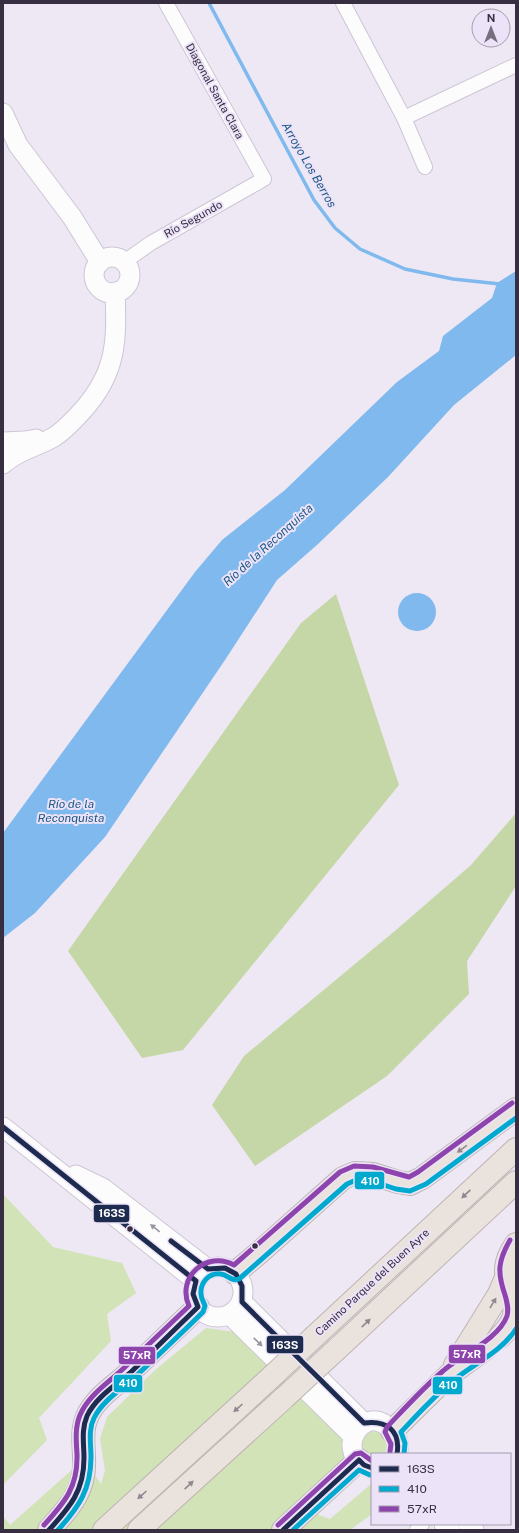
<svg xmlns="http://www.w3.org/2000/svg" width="519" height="1533" font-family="'Public Sans',sans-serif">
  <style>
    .green { fill: #d3e3b8 }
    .forest { fill: #c5d7a7 }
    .water { fill: #7fb9ee }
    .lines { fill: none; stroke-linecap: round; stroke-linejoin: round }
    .stream { stroke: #7fb9ee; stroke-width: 3.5 }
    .street-casing { stroke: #cdc6d5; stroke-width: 16 }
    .secondary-casing { stroke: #cdc6d5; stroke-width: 21 }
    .highway-casing { stroke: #beb4b3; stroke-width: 24 }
    .street { stroke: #fcfcfd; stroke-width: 14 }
    .secondary { stroke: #fcfcfd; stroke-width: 19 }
    .highway { stroke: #eae2dd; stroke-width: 22 }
    .highway-bridge-casing { stroke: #beb4b3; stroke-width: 24; stroke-linecap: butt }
    .highway-bridge { stroke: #eae2dd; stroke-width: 22 }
    .bus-1-casing { stroke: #ece3f8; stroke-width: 8 }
    .bus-2-casing { stroke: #ece3f8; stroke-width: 8 }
    .bus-3-casing { stroke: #ece3f8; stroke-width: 8 }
    .bus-1 { stroke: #1d2b4f; stroke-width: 5 }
    .bus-2 { stroke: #00a9ce; stroke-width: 5 }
    .bus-3 { stroke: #8e44ad; stroke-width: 5 }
    .oneway { fill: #908890 }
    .oneway2 { fill: #9a95a0 }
    .bus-dot { fill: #372e42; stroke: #ece3f8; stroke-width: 1.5 }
    .labels { text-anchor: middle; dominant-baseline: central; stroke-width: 4; stroke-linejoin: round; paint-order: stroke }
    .street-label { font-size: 11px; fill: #372e42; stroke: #ece3f8 }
    .water-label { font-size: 12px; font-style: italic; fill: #1d5987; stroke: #ece3f8 }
    .line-badge { stroke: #ece3f8; stroke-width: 1.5 }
    .badge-label { font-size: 11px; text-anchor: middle; font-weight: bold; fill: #fff }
  </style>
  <rect width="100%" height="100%" fill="#ede8f3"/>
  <!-- green -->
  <g class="green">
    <path d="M3,1194L53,1247L122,1263L136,1293L107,1314L111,1341L39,1418L47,1440L3,1485Z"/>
    <path d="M206,1328L235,1332L345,1437L346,1451L340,1471L307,1501L319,1515L330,1519L370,1485L372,1486V1514L350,1530H3V1516L10,1525L84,1459L101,1484L105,1471L100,1439L107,1417L155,1370Z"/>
    <path d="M374,1431C386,1433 392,1444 386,1454H372V1459L362,1452C361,1441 363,1434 374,1431Z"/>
  </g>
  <!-- forest -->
  <g class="forest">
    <path d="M336,594L399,785L183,1050L142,1058L68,951L301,623Z"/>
    <path d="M516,813V886L467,961L469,994L387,1076L255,1166L212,1105L244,1056L396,930L471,865Z"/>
  </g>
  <!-- water -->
  <g class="water">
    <path d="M516,271V355L454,405L388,477L318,544L277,580L225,660L105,837L35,913L3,938V833L195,572L222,540L285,490L397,382L439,351L443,336L492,298L497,283Z"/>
    <circle cx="417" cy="612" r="19"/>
  </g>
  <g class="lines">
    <!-- stream -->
    <path class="stream" d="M209,3L314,200L335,228L360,249L405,269L453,279L500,284"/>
    <!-- street casing -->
    <g class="street-casing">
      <g id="street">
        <path d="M343,3L404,118L425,167"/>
        <path d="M404,118L516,65"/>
        <path d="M124,262L151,243L264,179L166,3"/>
        <path d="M417,1530L422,1524"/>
      </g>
    </g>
    <!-- secondary casing -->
    <g class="secondary-casing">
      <g id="secondary">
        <path d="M3,113L18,145L72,217L100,262"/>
        <circle cx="112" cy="275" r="18"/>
        <path d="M3,442L25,441L36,439"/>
        <path d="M3,464C18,450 37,447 54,437C65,430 75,419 83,410C117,372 117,340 115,292"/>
        <path d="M3,1127L196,1281"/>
        <path d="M76,1175L103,1188L208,1269"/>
        <circle cx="218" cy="1292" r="25"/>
        <path d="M242,1302L364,1423"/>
        <path d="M230,1315L353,1436"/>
        <path d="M372,1468C330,1458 363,1397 392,1431C398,1437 400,1446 397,1454"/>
        <path d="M444,1524L450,1530"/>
        <path d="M468,1524L474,1530"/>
      </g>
    </g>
    <!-- highway casing -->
    <g class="highway-casing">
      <g id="highway">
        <path d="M235,1273L260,1252L343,1178L355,1173L373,1174L398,1182L410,1184L422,1178L516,1109"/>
        <path d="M315,1336L516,1149"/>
        <path d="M500,1337C506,1331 511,1325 514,1316C519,1289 492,1277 516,1244"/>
        <path d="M337,1349L516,1182"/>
        <path d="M455,1365L499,1294L507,1275"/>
        <path d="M392,1431L449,1375L486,1348"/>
        <path d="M49,1530C69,1508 86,1491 84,1459C84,1444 81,1431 87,1417C95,1398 115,1386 129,1373C152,1351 175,1329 198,1307"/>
        <path d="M104,1530L267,1381"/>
        <path d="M139,1530L284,1398"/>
        <path d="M283,1530L359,1460"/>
      </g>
    </g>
    <!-- street -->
    <use href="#street" class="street"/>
    <!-- secondary -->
    <use href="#secondary" class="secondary"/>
    <!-- highway -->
    <use href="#highway" class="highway"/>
    <!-- highway-bridge casing -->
    <g class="highway-bridge-casing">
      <g id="highway-bridge">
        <path d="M267,1381L315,1336"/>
        <path d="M284,1398L337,1349"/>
      </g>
    </g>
    <!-- highway-bridge -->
    <use href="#highway-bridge" class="highway-bridge"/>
    <!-- bus-1 casing -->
    <g class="bus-1-casing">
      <g id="bus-1">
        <path d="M3,1127L196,1281L193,1294L198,1307C175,1329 153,1351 130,1373C115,1386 96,1397 87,1416C81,1430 84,1444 84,1458C84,1491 70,1507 49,1530"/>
        <path d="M171,1241L208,1269L225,1268L236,1274L242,1286V1302L364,1423C386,1420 401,1430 397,1454"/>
        <path d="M283,1530L359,1460L364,1465L372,1468"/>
      </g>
    </g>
    <!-- bus-2 casing -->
    <g class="bus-2-casing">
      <g id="bus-2">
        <path d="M404,1454L405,1443L401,1432C418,1414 435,1395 454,1380C475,1363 501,1352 516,1329"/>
        <path d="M58,1530C79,1507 91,1489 91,1457C91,1444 88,1430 94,1418C103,1400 121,1390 135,1377C158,1355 181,1334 203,1312L205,1306C204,1302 201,1299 201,1294C200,1283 209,1272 221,1274C228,1275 231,1282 239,1279L347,1184L356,1180L372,1181L396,1189L410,1191L426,1184L516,1118"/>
        <path d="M293,1530L359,1470L370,1475"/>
      </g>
    </g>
    <!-- bus-3 casing -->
    <g class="bus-3-casing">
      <g id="bus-3">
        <path d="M390,1452L391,1444L385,1432L387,1427C405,1408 423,1388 443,1371C461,1355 499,1339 507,1316C509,1309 507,1302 505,1295C497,1272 498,1261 510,1240"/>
        <path d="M44,1525C65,1502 78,1487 77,1454C76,1440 75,1427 80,1415C89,1394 110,1382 126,1366C147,1346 168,1326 189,1306C176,1277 207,1250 234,1265L340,1172L354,1166L373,1167L409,1177L418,1172L512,1103"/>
        <path d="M278,1525L355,1454L361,1453L372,1461"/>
      </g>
    </g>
    <!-- bus-1 -->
    <use href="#bus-1" class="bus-1"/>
    <!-- bus-2 -->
    <use href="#bus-2" class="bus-2"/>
    <!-- bus-3 -->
    <use href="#bus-3" class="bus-3"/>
  </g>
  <!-- one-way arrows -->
  <defs><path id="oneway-solid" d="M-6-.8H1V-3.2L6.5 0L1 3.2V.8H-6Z"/></defs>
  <g class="oneway">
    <use href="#oneway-solid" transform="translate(462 1149) rotate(144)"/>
    <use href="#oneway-solid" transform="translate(466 1194) rotate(137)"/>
    <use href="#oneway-solid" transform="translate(493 1303) rotate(-59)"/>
    <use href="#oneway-solid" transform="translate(366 1323) rotate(-43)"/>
    <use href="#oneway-solid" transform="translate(238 1408) rotate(138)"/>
    <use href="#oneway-solid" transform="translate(189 1485) rotate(-43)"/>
    <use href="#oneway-solid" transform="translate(142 1495) rotate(138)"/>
  </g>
  <g class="oneway2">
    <use href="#oneway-solid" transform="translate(155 1228) rotate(-141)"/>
    <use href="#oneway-solid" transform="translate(258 1342) rotate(44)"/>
  </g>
  <!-- markers -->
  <g class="bus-dot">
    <circle cx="130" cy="1229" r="3.5"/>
    <circle cx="255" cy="1246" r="3.5"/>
  </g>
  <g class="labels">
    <!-- street labels -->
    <g class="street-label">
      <text transform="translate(215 91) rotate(61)">Diagonal Santa Clara</text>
      <text transform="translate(193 219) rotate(-29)">Río Segundo</text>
      <text transform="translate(372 1282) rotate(-43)">Camino Parque del Buen Ayre</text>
    </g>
    <!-- water labels -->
    <g class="water-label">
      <text transform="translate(309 165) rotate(60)">Arroyo Los Berros</text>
      <text transform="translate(268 545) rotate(-42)">Río de la Reconquista</text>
      <text x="71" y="804">Río de la<tspan x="71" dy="14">Reconquista</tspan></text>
    </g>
  </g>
  <g class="line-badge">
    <rect x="354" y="1171" width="31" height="19" rx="4" fill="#00a9ce"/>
    <rect x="93" y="1204" width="37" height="19" rx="4" fill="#1d2b4f"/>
    <rect x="266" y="1335" width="38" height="19" rx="4" fill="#1d2b4f"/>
    <rect x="448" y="1344" width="38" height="20" rx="4" fill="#8e44ad"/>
    <rect x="118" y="1346" width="38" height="19" rx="4" fill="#8e44ad"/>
    <rect x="113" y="1374" width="30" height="19" rx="4" fill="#00a9ce"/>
    <rect x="432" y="1376" width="31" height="19" rx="4" fill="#00a9ce"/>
  </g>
  <g class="badge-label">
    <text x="370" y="1185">410</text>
    <text x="112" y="1217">163S</text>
    <text x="285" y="1349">163S</text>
    <text x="467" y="1358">57xR</text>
    <text x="137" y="1359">57xR</text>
    <text x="128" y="1387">410</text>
    <text x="448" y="1389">410</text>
  </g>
  <!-- border -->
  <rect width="519" height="1533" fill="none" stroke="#372e42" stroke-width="8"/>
  <!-- legend -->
  <rect x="371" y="1453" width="140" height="72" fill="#ece3f8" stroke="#a49baf"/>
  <rect x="379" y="1466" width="20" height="6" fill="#1d2b4f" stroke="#a49baf"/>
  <text x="407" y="1473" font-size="12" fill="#372e42">163S</text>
  <rect x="379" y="1486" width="20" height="6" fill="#00a9ce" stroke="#a49baf"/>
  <text x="407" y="1493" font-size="12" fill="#372e42">410</text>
  <rect x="379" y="1506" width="20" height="6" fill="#8e44ad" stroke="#a49baf"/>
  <text x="407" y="1513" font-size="12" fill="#372e42">57xR</text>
  <!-- north arrow -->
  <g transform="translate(491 28)"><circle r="19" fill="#ece3f8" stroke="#a49baf"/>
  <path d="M0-3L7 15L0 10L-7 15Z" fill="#776f80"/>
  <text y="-6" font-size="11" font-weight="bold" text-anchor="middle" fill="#372e42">N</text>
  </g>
</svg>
